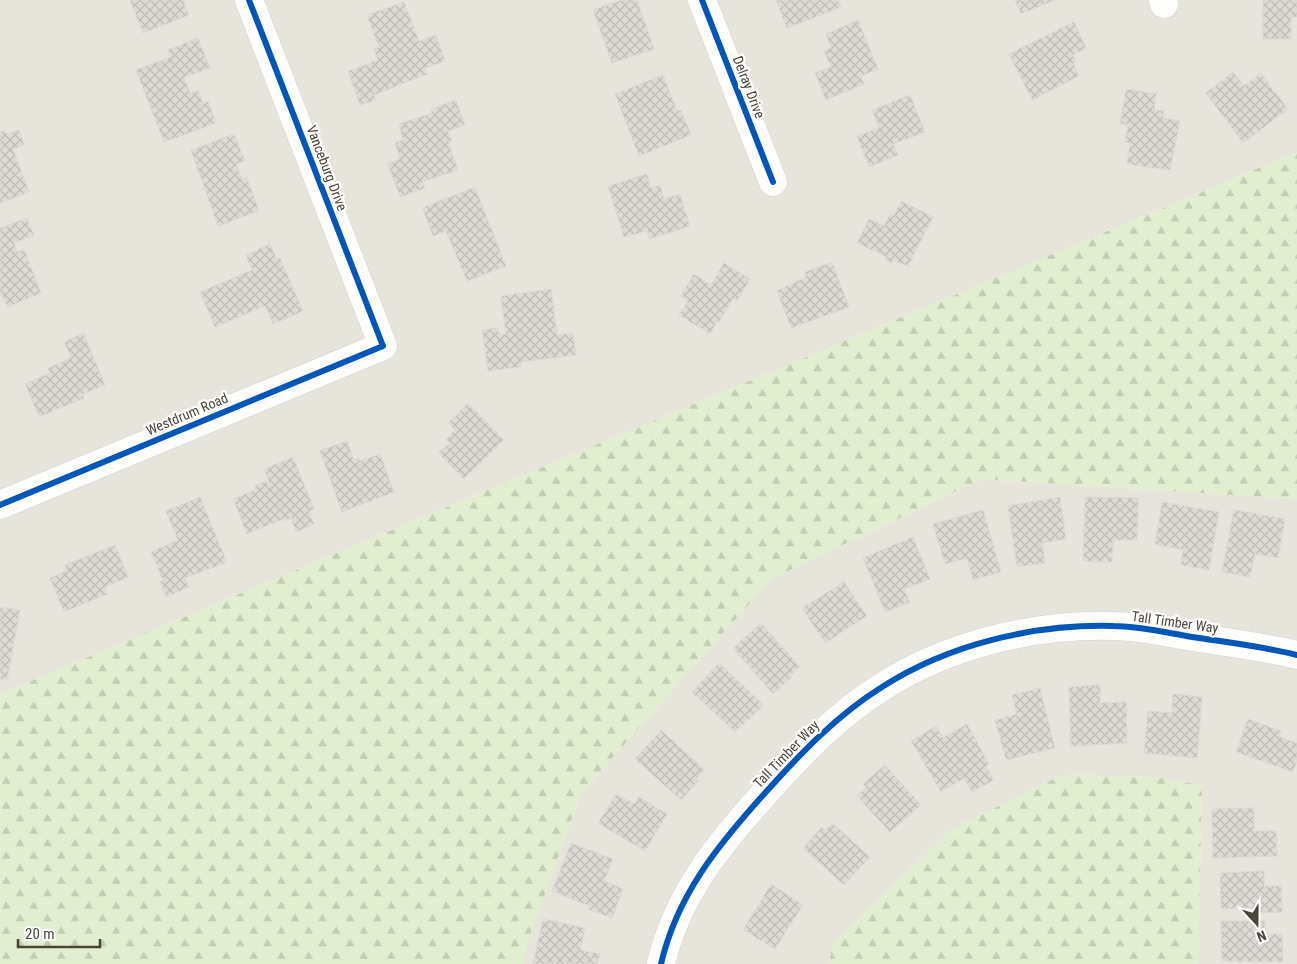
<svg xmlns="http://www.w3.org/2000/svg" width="1297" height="964" font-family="'Roboto Condensed',sans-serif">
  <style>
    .residential { fill: #e7e4dc }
    .forest { fill: url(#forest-firs) }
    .building { fill: url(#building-cross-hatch); stroke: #dcd9d4 }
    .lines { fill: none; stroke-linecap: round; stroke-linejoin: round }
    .minor-casing { stroke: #d2d0cb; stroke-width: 29 }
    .minor { stroke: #fdfdfc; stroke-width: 28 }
    .cycleway-casing { stroke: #fff; stroke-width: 9 }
    .cycleway { stroke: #0057b8; stroke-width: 6 }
    .labels { text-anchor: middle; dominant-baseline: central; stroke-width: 4.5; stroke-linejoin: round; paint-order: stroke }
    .street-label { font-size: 14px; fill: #4b4439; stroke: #fff }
  </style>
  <defs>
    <pattern id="forest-firs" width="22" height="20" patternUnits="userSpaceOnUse" patternTransform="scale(1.25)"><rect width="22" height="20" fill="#e1eecf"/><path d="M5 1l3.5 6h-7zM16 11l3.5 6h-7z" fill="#c3cdb2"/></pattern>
    <pattern id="building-cross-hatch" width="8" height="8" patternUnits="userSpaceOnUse" patternTransform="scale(1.25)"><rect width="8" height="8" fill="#dedbd6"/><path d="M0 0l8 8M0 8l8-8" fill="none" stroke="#c0bdb8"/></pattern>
  </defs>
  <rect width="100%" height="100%" fill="#f4f2ee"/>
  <!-- residential -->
  <g class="residential">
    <path d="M0,0H1297V152L0,694Z"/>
    <path d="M982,479L1297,499V964H1198L1202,785L1154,777L1062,775L952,829L833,944L829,964H524V952L581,793L771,579Z"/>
  </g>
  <!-- forest -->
  <g class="forest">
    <path d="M1297,152V499L982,479L771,579L581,793L524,952V964H0V694Z"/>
    <path d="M1062,775L1154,777L1202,785L1198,964H829L833,944L952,829Z"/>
  </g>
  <!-- building -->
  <g class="building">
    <path d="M130,0H183L189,15L143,33Z"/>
    <path d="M621,0H637L654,49L612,63L593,10Z"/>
    <path d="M776,0H838L841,7L787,28Z"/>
    <path d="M1015,0H1055L1021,14Z"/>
    <path d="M1263,0H1297V17H1291V39H1263Z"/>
    <path d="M404,2L419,41L436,35L445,61L425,68L427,74L374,95L376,100L360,105L348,71L378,60L374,49L379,47L367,15Z"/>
    <path d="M858,20L878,69L861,76L864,84L826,100L815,73L831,67L824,51L831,48L826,34Z"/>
    <path d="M1074,22L1086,48L1073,55L1076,62L1073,63L1079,76L1032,100L1009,54Z"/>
    <path d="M198,38L210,68L184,77L190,93L198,90L203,104L208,101L216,123L164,142L136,70L171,57L168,50Z"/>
    <path d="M1233,72L1244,86L1261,73L1288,109L1243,143L1206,93Z"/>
    <path d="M663,75L677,111L681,110L691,135L639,156L615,94Z"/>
    <path d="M1126,89L1156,94L1154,110L1164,111L1163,118L1180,121L1170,170L1127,164L1130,143L1125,142L1128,125L1120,124Z"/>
    <path d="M910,95L925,132L893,144L898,155L869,167L857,136L879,128L872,110Z"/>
    <path d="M456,100L465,125L448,131L452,140L448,142L458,170L422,182L425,188L400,197L388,164L400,159L395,143L403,140L399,124L432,113L431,109Z"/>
    <path d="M5,130L7,134L19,130L24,145L13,149L29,192L0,203V132Z"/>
    <path d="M234,134L245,161L236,164L242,179L247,177L259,211L218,226L191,150Z"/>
    <path d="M647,174L651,188L660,185L664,199L680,194L690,226L649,239L647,231L624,237L608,186Z"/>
    <path d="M475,187L506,266L467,281L446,231L433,236L422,208Z"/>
    <path d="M901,201L933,217L908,266L893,260L892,263L885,260L887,257L857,243L869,219L884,226L890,214L894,216Z"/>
    <path d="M27,218L34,235L14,243L17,252L24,249L41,293L7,307L0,291V228Z"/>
    <path d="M270,244L277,260L280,258L303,311L273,324L265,306L215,327L200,292L252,270L246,255Z"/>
    <path d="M832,262L849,307L791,328L777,291L806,277L805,272Z"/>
    <path d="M724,263L750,279L737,301L733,298L719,322L717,321L710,334L679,315L688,301L681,296L694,274L711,285Z"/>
    <path d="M551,289L557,335L573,333L576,355L520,362L521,367L488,371L482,330L498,328L499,334H506L501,296Z"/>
    <path d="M83,333L105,385L83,394L84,398L39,417L25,384L50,373L48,368L71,358L64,342Z"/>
    <path d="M468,403L504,440L464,479L438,453L450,443L446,439L455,430L448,423Z"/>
    <path d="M347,441L354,460L359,458L360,461L380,454L394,492L342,512L320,451Z"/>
    <path d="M293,457L314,509L309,511L314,524L296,532L291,518L284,521L283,519L247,534L233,499L255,490L254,486L266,481L268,484H270L264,469Z"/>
    <path d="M200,497L227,562L185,578L189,587L166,597L160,582L163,580L151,552L178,540L166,511Z"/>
    <path d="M1060,497L1066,539L1042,543L1045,563L1017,567L1008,506Z"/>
    <path d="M1085,497L1138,498L1137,540H1113L1112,562L1083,561Z"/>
    <path d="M1162,502L1219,512L1209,570L1181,565L1183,550L1155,544Z"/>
    <path d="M983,510L1001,572L973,580L967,558L945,564L933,524Z"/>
    <path d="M1234,510L1285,519L1278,558L1255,554L1250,577L1222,572Z"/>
    <path d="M913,537L930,579L904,589L910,602L885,612L863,558Z"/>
    <path d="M115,545L128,577L105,587L107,594L64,612L50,578L66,571L65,565Z"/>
    <path d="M844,582L867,616L825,643L802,608Z"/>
    <path d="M0,607L20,610L7,680L0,679Z"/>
    <path d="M761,623L800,667L790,675L792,677L773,694L733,648Z"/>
    <path d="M719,663L764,705L735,732L692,692Z"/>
    <path d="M1100,685V703L1126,702L1127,743L1071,746L1069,687Z"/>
    <path d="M1040,688L1055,748L1006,760L995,720L1017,714L1012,695Z"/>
    <path d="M1173,694L1202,697L1197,758L1144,753L1148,711L1172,713Z"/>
    <path d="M1248,719L1281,731L1279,737L1297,743V761L1293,772L1236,752Z"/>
    <path d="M967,724L989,764L986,766L994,780L972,792L964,778L941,792L911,741L936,726L943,738Z"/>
    <path d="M661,730L704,769L697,778L699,780L681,800L635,759Z"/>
    <path d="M885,765L921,805L890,832L857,796L866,787L863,784Z"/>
    <path d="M616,794L634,804L639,797L667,814L645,851L598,823Z"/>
    <path d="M1254,808V831H1276L1277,856L1213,858L1212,809Z"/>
    <path d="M832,823L870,857L844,885L803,848L822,827L825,830Z"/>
    <path d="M571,843L613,859L604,881L623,889L612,918L588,909L590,906L552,891Z"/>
    <path d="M1264,871V886H1281L1282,912L1254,913V908L1221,909L1220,873Z"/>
    <path d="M771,884L803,905L775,949L743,930Z"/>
    <path d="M543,919L585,928L580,950L600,954L597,964H533Z"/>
    <path d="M1221,921H1265V934H1282L1283,962L1222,961Z"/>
  </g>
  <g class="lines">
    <!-- minor casing -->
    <g class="minor-casing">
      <g id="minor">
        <path d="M702,0L773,182"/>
        <path d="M1163,0L1164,4"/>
        <path d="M0,505L383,346L249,0"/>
        <path d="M661,964C677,895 718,845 765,793C800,754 837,715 882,687C949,644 1034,624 1113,626C1141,626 1171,634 1199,638C1232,643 1265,647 1297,655"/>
      </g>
    </g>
    <!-- minor -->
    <use href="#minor" class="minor"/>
    <!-- cycleway casing -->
    <g class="cycleway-casing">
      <g id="cycleway">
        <path d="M702,0L773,182"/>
        <path d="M0,505L383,346L249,0"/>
        <path d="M661,964C677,895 718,845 765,793C800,754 837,715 882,687C949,644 1034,624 1113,626C1141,626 1171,634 1199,638C1232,643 1265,647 1297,655"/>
      </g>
    </g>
    <!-- cycleway -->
    <use href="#cycleway" class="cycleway"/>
  </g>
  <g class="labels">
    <!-- street labels -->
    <g class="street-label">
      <text transform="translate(749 87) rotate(69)">Delray Drive</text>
      <text transform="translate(327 168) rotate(69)">Vanceburg Drive</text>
      <text transform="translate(187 414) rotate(-23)">Westdrum Road</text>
      <text transform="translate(1175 622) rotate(8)">Tall Timber Way</text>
      <text transform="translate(786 754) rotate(-46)">Tall Timber Way</text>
    </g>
  </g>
  <!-- north arrow -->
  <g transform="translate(1257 924) rotate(159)" stroke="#ffffff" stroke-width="4" paint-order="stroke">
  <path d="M0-4L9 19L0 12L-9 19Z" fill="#4b4439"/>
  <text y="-8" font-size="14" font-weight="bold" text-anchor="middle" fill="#4b4439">N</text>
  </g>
  <!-- scale -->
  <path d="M18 939v8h82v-8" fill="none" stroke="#4b4439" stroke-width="2.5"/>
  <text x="25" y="939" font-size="15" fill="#4b4439" stroke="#ffffff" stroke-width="4" paint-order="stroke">20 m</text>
</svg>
